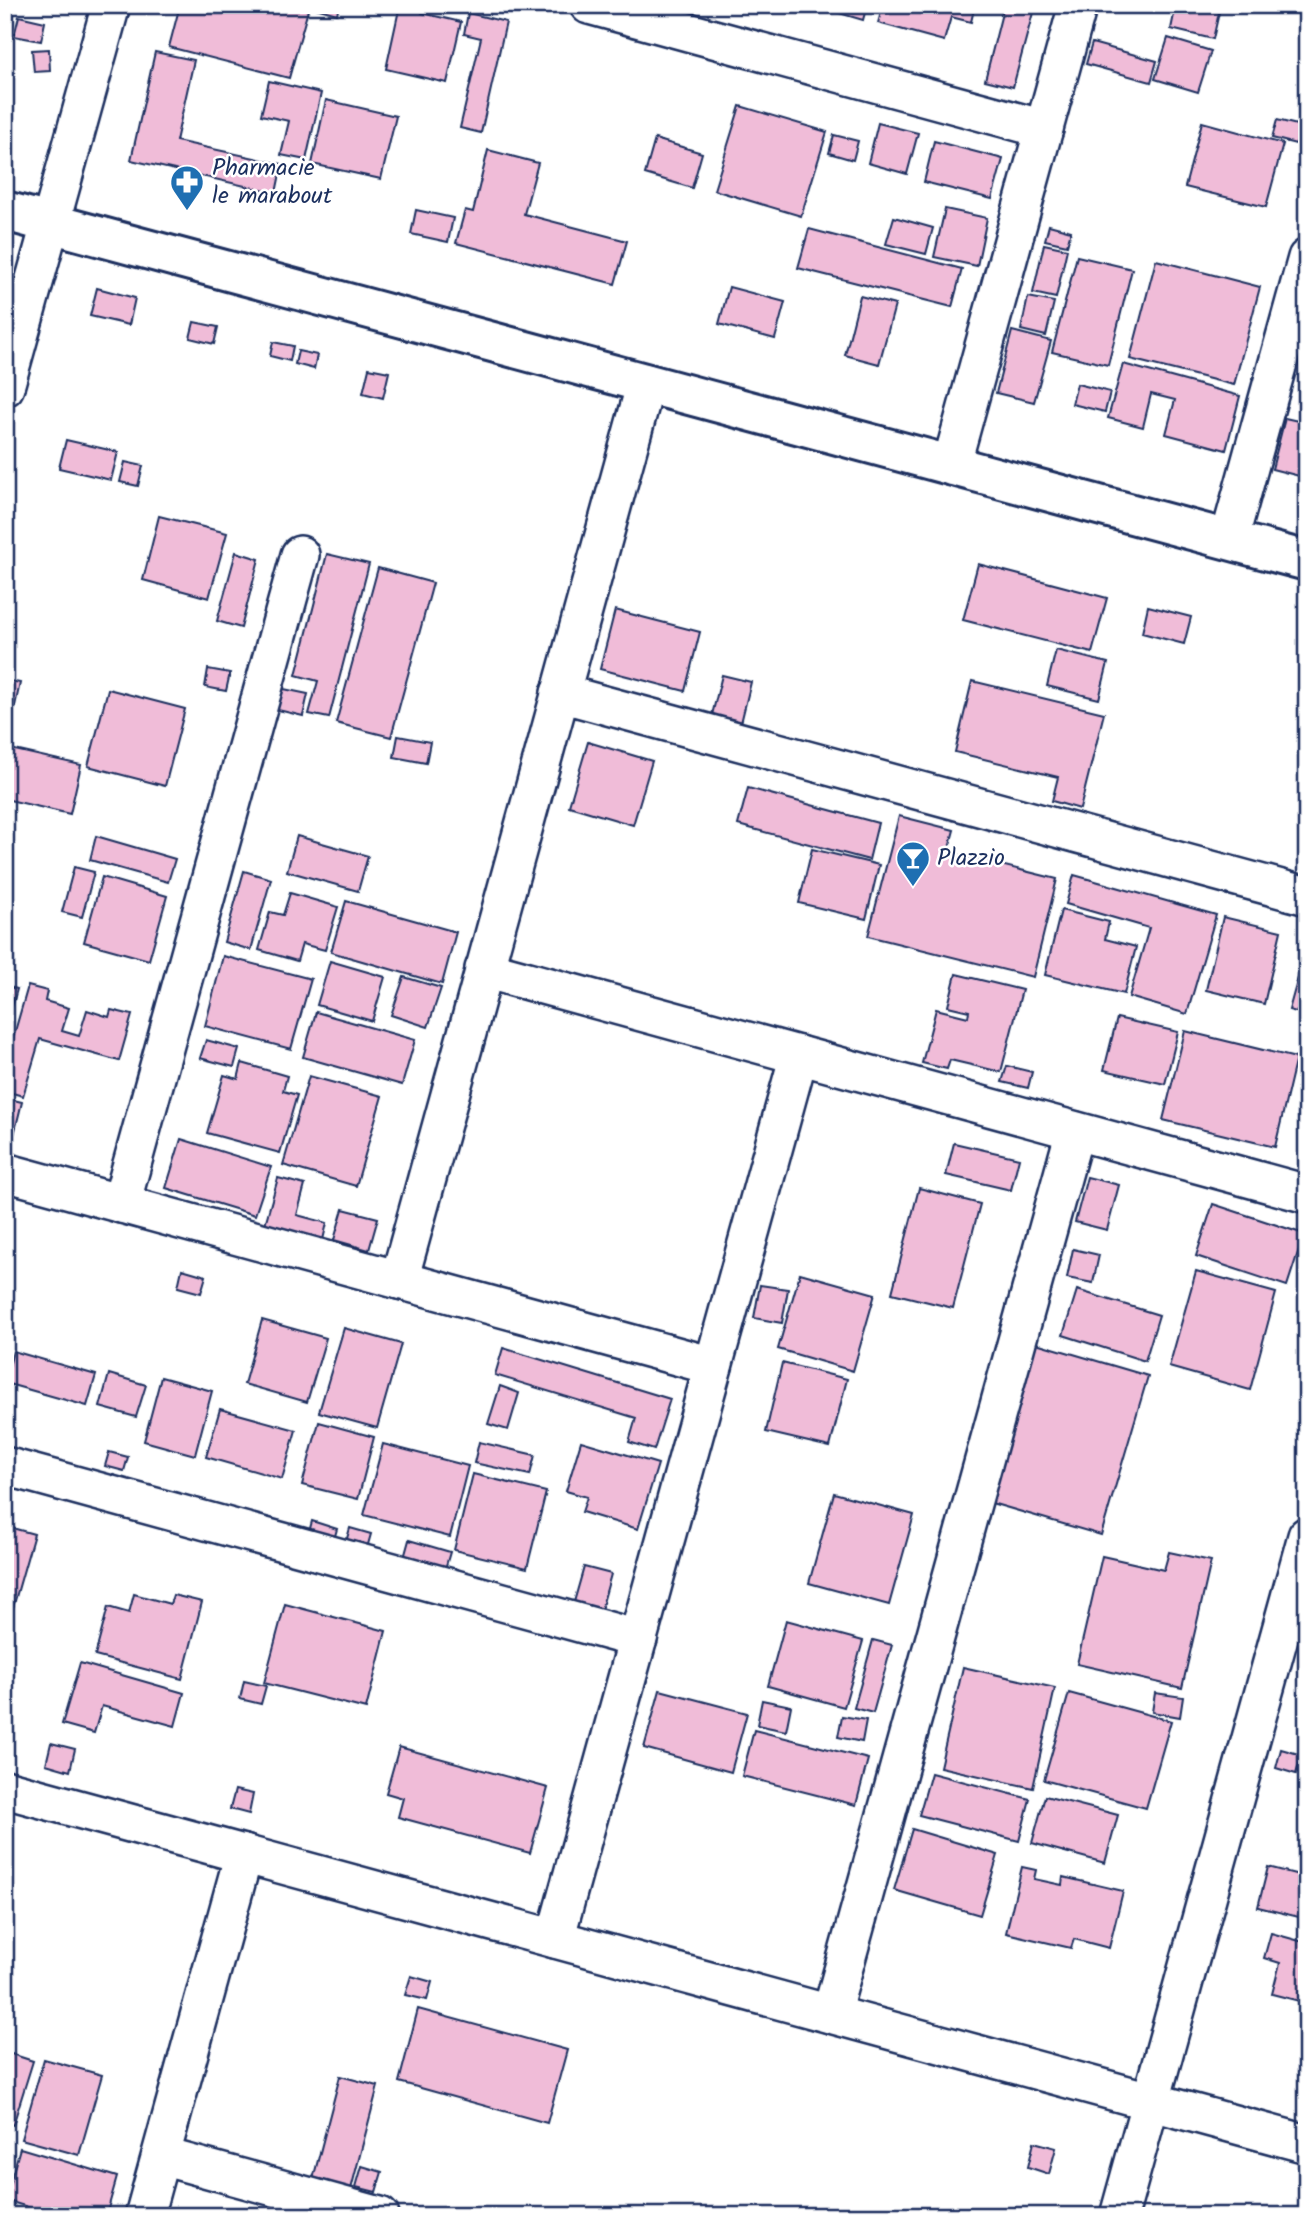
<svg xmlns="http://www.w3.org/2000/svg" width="1312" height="2221" font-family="Kalam,sans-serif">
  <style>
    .building { fill: #f0bcd8; stroke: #1b2f5e; stroke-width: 2 }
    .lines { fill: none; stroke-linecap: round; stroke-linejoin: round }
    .minor-casing { stroke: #1b2f5e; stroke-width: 42 }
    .secondary-casing { stroke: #1b2f5e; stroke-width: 44 }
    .minor { stroke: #fff; stroke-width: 37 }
    .secondary { stroke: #fff; stroke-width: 38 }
    .labels { text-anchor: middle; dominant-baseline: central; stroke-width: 5; stroke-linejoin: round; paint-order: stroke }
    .poi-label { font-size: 24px; fill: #1b2f5e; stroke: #fff; text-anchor: start }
  </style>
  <rect width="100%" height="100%" fill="#fff"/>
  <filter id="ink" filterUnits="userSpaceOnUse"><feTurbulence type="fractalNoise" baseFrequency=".0143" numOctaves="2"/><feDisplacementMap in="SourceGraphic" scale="14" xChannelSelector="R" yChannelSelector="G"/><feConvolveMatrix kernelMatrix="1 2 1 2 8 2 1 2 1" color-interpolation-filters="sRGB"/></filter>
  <g filter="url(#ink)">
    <!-- building -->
    <g class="building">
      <path d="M180,5H290L308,10L289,78L169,47Z"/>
      <path d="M305,5H339L337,14Z"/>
      <path d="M400,5L424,6L422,13L461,22L447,83L386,69Z"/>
      <path d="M812,5H867L863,20Z"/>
      <path d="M883,5H975L971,22L951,17L944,41L878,23Z"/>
      <path d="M1004,5H1035L1013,87L985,80Z"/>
      <path d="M1176,5H1207L1220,8L1213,39L1171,29Z"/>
      <path d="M468,13L506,22L481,133L460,128L481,38L464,34Z"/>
      <path d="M19,16L45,22L41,41L14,36Z"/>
      <path d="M1168,38L1211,51L1198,92L1155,79Z"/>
      <path d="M1092,43L1157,61L1151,82L1086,64Z"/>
      <path d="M49,49L50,71L34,72L32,50Z"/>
      <path d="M155,52L194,60L176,141L282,164L276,193L131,160Z"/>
      <path d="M269,81L321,93L306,160L281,155L289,121L261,115Z"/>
      <path d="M326,100L396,116L381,179L312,164Z"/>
      <path d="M740,106L827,132L801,216L714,190Z"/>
      <path d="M1277,120L1301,126L1296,144L1272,138Z"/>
      <path d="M1202,122L1283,144L1266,207L1185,187Z"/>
      <path d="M878,123L918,133L907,174L868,163Z"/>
      <path d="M834,135L858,141L853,160L829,153Z"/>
      <path d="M655,139L702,153L692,188L645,174Z"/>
      <path d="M934,141L1003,159L992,199L924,182Z"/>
      <path d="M488,150L538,163L524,214L627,241L615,284L456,243L465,210L473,212Z"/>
      <path d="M945,209L987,218L977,266L934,257Z"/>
      <path d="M416,210L453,218L448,242L411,234Z"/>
      <path d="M894,217L933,228L926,254L886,244Z"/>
      <path d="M1049,225L1071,231L1067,245L1045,240Z"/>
      <path d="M809,229L962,269L952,307L798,268Z"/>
      <path d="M1044,244L1067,249L1056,298L1033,293Z"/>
      <path d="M1077,256L1132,269L1108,365L1052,352Z"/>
      <path d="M1156,260L1260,287L1234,385L1130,359Z"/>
      <path d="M729,287L785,302L775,339L719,324Z"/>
      <path d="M97,288L135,298L129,325L90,316Z"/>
      <path d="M860,296L895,305L879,364L845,355Z"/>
      <path d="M1028,297L1054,302L1046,336L1021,330Z"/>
      <path d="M194,322L218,327L214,344L190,338Z"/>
      <path d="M1012,331L1051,341L1034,402L996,393Z"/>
      <path d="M273,342L293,346L290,361L270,356Z"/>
      <path d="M298,351L317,355L314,369L295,364Z"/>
      <path d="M1123,364L1240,396L1226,450L1166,434L1175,400L1151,394L1143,427L1108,418Z"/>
      <path d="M369,368L389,372L383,398L363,393Z"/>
      <path d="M1077,384L1110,392L1105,412L1072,404Z"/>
      <path d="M1285,418L1307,423V478L1272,469Z"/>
      <path d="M66,440L118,452L111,480L59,468Z"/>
      <path d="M125,462L143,466L138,486L120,482Z"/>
      <path d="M159,516L227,533L209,598L143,580Z"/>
      <path d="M236,552L259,559L241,628L217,621Z"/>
      <path d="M327,554L369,564L329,718L309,714L318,681L296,675Z"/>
      <path d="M978,564L1107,598L1092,653L963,620Z"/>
      <path d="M378,568L433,583L391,737L336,723Z"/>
      <path d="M1148,606L1191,617L1184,644L1142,633Z"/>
      <path d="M615,610L700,632L685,691L600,669Z"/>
      <path d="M1056,650L1108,663L1099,699L1047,686Z"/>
      <path d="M208,669L230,673L226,691L205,687Z"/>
      <path d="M722,675L751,682L741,723L712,715Z"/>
      <path d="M5,680L20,683L12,720L5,719Z"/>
      <path d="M972,681L1104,713L1080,809L1052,801L1058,777L955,752Z"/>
      <path d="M279,688L308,694L303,716L274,709Z"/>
      <path d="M108,689L185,709L165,786L88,766Z"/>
      <path d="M398,736L430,742L426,763L394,757Z"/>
      <path d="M588,742L652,761L633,825L569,806Z"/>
      <path d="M6,748L81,765L70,814L5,799Z"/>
      <path d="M748,788L878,823L869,860L738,825Z"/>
      <path d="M899,816L954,830L948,852L1057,879L1033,977L868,936Z"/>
      <path d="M96,836L175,859L168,882L90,860Z"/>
      <path d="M297,836L368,856L358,891L287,871Z"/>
      <path d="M812,849L879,865L866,919L799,903Z"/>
      <path d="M74,867L94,872L82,917L62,912Z"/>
      <path d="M244,871L271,879L251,950L224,942Z"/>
      <path d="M1074,875L1216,915L1187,1014L1129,997L1149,928L1066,904Z"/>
      <path d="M102,877L167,896L149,960L84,942Z"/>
      <path d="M290,893L338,907L325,950L302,944L297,961L259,950L270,912L283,915Z"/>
      <path d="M346,901L456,932L442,984L331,952Z"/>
      <path d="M1061,910L1109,922L1105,939L1136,947L1124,994L1045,975Z"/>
      <path d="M1223,917L1281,931L1264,1004L1206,990Z"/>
      <path d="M1307,945V1015L1289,1010Z"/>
      <path d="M223,956L311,979L291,1049L205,1026Z"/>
      <path d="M330,961L385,977L372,1021L317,1005Z"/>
      <path d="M956,974L1022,990L1001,1072L950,1060L947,1069L922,1063L936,1009L968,1017L969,1011L948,1006Z"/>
      <path d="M404,977L441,988L428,1027L391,1015Z"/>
      <path d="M5,986L17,989L5,1032Z"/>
      <path d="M28,986L47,991L45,1001L69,1008L62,1031L79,1036L87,1010L109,1017L111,1010L132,1015L119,1061L40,1039L23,1096L5,1091V1066Z"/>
      <path d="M316,1012L415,1040L402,1085L303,1057Z"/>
      <path d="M1117,1018L1178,1032L1165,1084L1104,1070Z"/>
      <path d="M1185,1031L1296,1058L1275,1147L1163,1120Z"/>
      <path d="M206,1040L239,1049L234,1067L200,1058Z"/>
      <path d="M242,1063L287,1076L283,1091L297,1095L280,1153L207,1133L224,1075L238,1079Z"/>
      <path d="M1007,1066L1032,1072L1028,1088L1002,1082Z"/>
      <path d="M309,1076L382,1096L356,1186L283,1165Z"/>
      <path d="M5,1098L22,1102L11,1147L5,1146Z"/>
      <path d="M181,1139L271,1167L255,1215L166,1188Z"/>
      <path d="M954,1143L1019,1158L1011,1190L946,1175Z"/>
      <path d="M1087,1177L1119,1185L1107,1230L1075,1222Z"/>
      <path d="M278,1178L305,1185L297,1215L327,1223L322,1244L264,1228Z"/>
      <path d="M919,1188L980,1204L953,1308L892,1293Z"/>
      <path d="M1213,1204L1304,1234L1287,1286L1196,1256Z"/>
      <path d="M343,1209L378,1218L369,1250L334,1240Z"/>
      <path d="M1073,1249L1099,1255L1093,1283L1067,1278Z"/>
      <path d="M182,1269L206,1276L201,1293L178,1287Z"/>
      <path d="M1196,1271L1276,1293L1250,1390L1169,1367Z"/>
      <path d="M800,1273L875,1294L853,1371L778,1349Z"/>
      <path d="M760,1285L788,1289L782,1323L754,1318Z"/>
      <path d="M1077,1290L1159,1315L1145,1361L1063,1335Z"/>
      <path d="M262,1320L326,1338L307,1402L244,1384Z"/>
      <path d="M344,1328L401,1344L377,1428L319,1412Z"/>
      <path d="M1036,1343L1148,1376L1101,1535L988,1502Z"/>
      <path d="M503,1348L670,1399L654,1450L629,1442L636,1418L495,1375Z"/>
      <path d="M13,1351L96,1375L87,1406L5,1383Z"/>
      <path d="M782,1363L847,1379L830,1447L766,1432Z"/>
      <path d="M109,1374L146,1385L136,1417L100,1407Z"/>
      <path d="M161,1377L212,1391L195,1455L144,1441Z"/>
      <path d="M500,1386L519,1393L508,1430L488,1424Z"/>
      <path d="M220,1409L296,1430L282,1479L206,1457Z"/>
      <path d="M319,1422L374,1437L358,1499L302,1485Z"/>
      <path d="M581,1441L658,1464L638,1529L582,1512L587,1497L566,1491Z"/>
      <path d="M479,1442L535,1455L530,1475L474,1463Z"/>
      <path d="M383,1444L468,1466L450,1537L364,1515Z"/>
      <path d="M109,1452L128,1457L124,1471L105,1466Z"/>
      <path d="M473,1474L546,1492L527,1568L454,1550Z"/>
      <path d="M834,1493L914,1515L889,1605L809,1583Z"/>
      <path d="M312,1521L337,1529L333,1543L308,1536Z"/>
      <path d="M5,1526L34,1534L10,1618L5,1617Z"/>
      <path d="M350,1528L371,1534L367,1548L346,1542Z"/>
      <path d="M409,1540L450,1552L445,1569L404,1558Z"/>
      <path d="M1169,1552L1211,1561L1182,1688L1077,1664L1102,1556L1164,1570Z"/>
      <path d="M584,1567L611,1574L601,1610L574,1602Z"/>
      <path d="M134,1594L170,1604L173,1595L202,1602L182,1679L95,1656L108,1607L129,1613Z"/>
      <path d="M285,1604L386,1631L366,1709L264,1683Z"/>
      <path d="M786,1620L863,1641L844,1707L768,1686Z"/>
      <path d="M873,1640L892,1645L873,1713L854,1708Z"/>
      <path d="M80,1663L184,1693L175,1726L102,1706L94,1733L62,1724Z"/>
      <path d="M963,1667L1055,1688L1033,1788L940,1767Z"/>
      <path d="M244,1681L266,1686L261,1704L240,1699Z"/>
      <path d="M660,1690L747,1713L731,1772L644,1748Z"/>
      <path d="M1069,1693L1171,1721L1146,1808L1044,1780Z"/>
      <path d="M1155,1693L1183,1697L1180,1717L1152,1712Z"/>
      <path d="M762,1700L791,1706L786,1731L757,1725Z"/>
      <path d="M842,1716L866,1720L862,1742L838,1737Z"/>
      <path d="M754,1730L868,1759L856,1805L742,1776Z"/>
      <path d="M51,1743L75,1749L70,1771L46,1764Z"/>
      <path d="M399,1747L548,1788L530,1853L398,1817L403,1798L386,1793Z"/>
      <path d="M1281,1749L1302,1755L1296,1774L1276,1768Z"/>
      <path d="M931,1773L1030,1799L1019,1841L919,1815Z"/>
      <path d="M235,1790L253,1794L249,1814L230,1809Z"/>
      <path d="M1045,1796L1118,1815L1105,1863L1032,1843Z"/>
      <path d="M912,1829L998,1855L980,1915L894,1890Z"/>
      <path d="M1022,1867L1036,1870L1034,1879L1062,1885L1063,1877L1123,1891L1109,1948L1074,1939L1071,1948L1006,1933Z"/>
      <path d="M1268,1867L1307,1877V1919L1258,1907Z"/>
      <path d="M1271,1933L1307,1943V2003L1272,1994L1280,1963L1264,1958Z"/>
      <path d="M411,1976L432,1982L427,2000L405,1995Z"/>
      <path d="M418,2009L567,2050L547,2123L399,2082Z"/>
      <path d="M5,2052L33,2061L13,2125L5,2122Z"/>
      <path d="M44,2059L102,2075L79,2155L21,2139Z"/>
      <path d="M340,2076L378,2086L350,2193L312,2183Z"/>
      <path d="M1034,2142L1056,2148L1049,2174L1028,2167Z"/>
      <path d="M20,2148L117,2177L106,2216H57L5,2200Z"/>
      <path d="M362,2166L382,2172L376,2192L356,2187Z"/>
    </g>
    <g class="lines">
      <!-- minor casing -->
      <g class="minor-casing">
        <g id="minor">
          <path d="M589,5L1044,129"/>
          <path d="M5,387L111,5"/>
          <path d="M951,466L1078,5"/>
          <path d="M1229,540L1307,258"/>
          <path d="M560,693L1307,896"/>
          <path d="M484,969L1307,1194"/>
          <path d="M5,1172L713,1366"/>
          <path d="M121,1204L300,555"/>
          <path d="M399,1280L646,383"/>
          <path d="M5,1466L638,1639"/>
          <path d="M5,1789L1307,2144"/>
          <path d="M555,1939L799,1055"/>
          <path d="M831,2014L1075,1131"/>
          <path d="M161,2156L380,2216"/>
          <path d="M144,2216L244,1854"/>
          <path d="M1119,2216L1307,1536"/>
        </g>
      </g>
      <!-- secondary casing -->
      <g class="secondary-casing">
        <path id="secondary" d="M5,211L1307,561"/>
      </g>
      <!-- minor -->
      <use href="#minor" class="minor"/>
      <!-- secondary -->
      <use href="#secondary" class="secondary"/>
    </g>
  </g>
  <!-- icons -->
  <defs>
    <g id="pharmacy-pin" transform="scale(1.75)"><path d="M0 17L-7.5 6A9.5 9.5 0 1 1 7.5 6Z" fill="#1f6fb2" stroke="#fff"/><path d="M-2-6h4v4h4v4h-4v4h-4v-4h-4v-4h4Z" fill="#fff"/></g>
    <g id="bar-pin" transform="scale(1.75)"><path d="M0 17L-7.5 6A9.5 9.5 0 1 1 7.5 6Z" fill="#1f6fb2" stroke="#fff"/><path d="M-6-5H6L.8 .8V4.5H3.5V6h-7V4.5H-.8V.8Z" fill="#fff"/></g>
  </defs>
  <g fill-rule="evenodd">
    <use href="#pharmacy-pin" x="187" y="182"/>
    <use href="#bar-pin" x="913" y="858"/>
  </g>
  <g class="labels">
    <!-- poi labels -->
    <g class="poi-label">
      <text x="212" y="168">Pharmacie<tspan x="212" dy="28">le marabout</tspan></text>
      <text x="937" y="858">Plazzio</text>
    </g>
  </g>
  <!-- margin -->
  <rect width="1312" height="2221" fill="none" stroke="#fff" stroke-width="28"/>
  <rect x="14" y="14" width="1284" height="2193" fill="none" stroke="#1b2f5e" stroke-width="2.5" filter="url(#ink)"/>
</svg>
